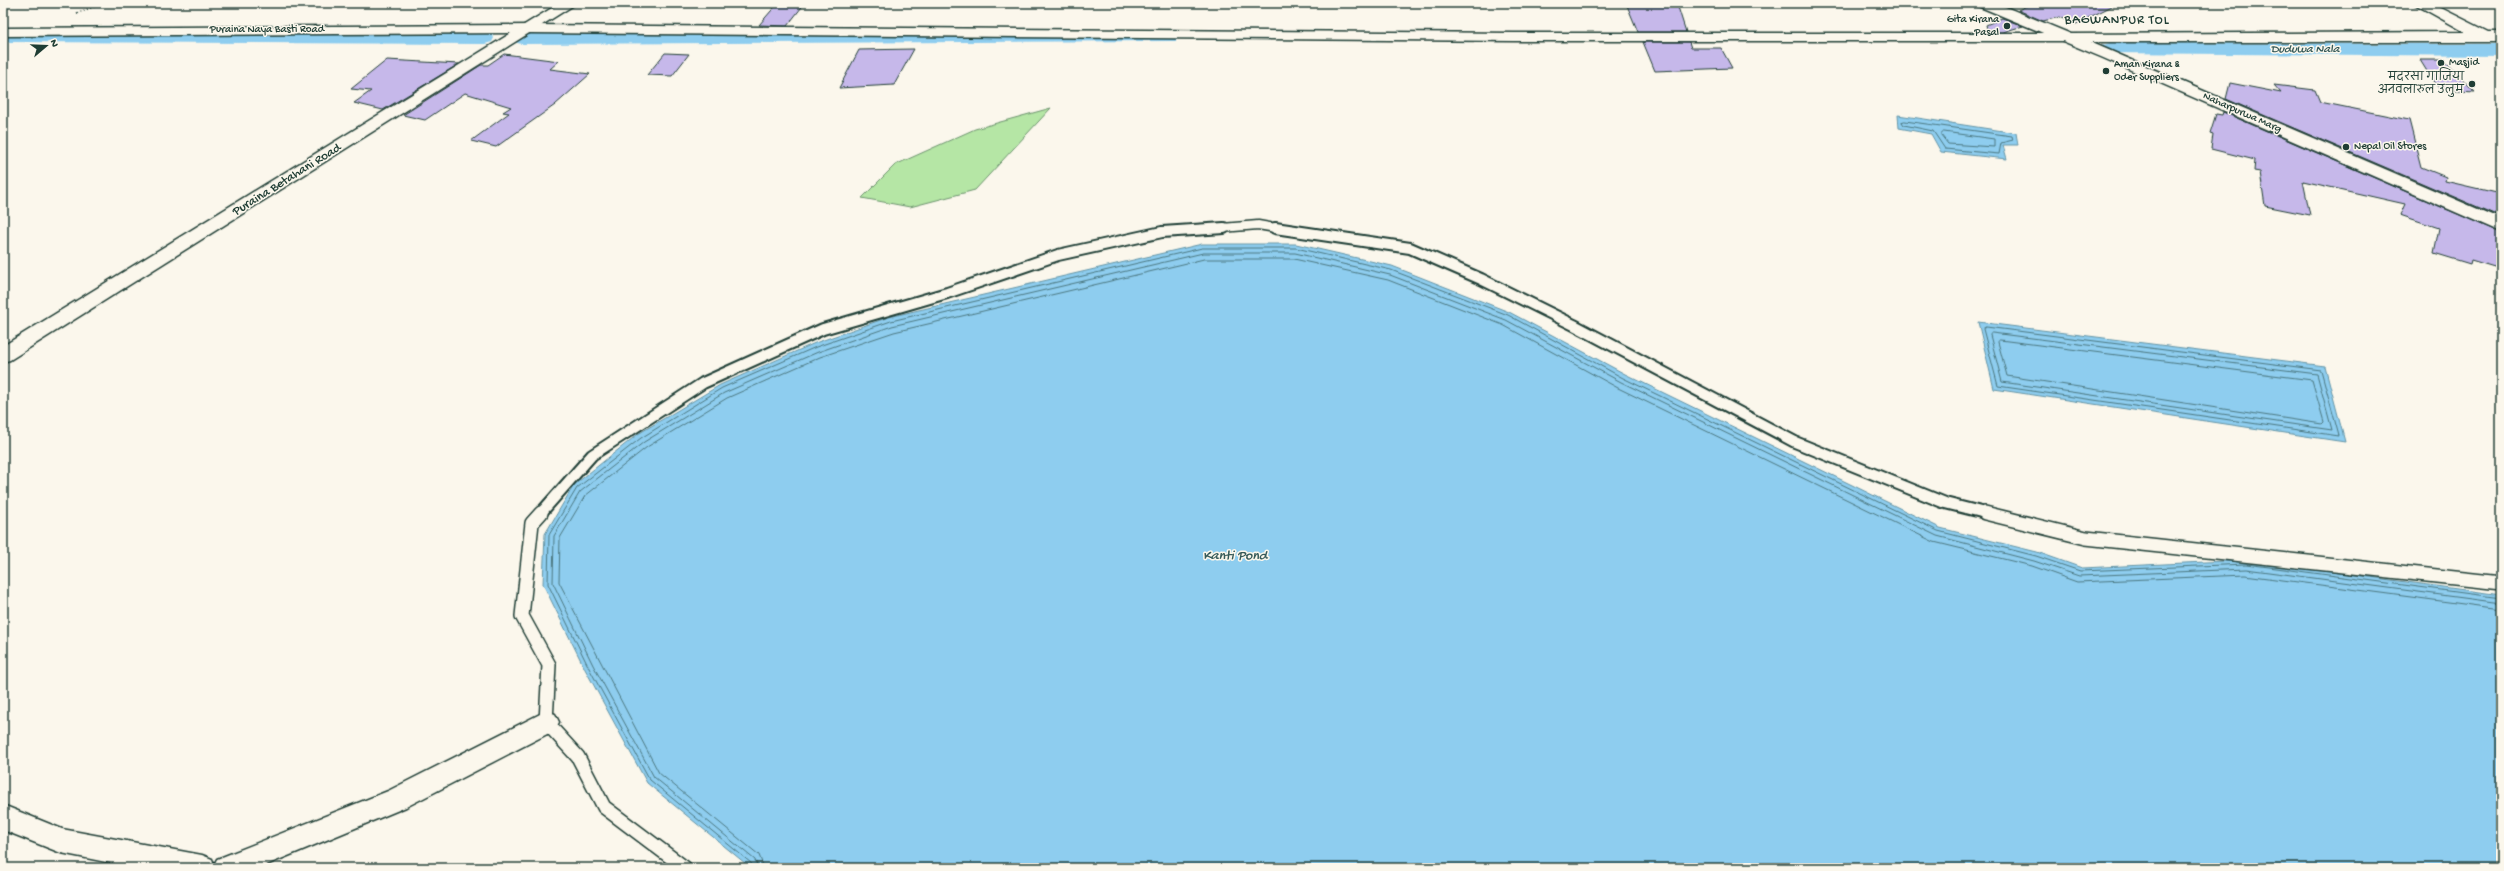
<svg xmlns="http://www.w3.org/2000/svg" width="2504" height="871" font-family="'Gochi Hand','Playpen Sans Deva',sans-serif">
  <style>
    .green { fill: #b5e6a5; stroke: #6a926c }
    .water { fill: #8ecdef; stroke: #6293a4 }
    .lines { fill: none; stroke-linecap: round; stroke-linejoin: round }
    .shore { stroke: #4b777f; stroke-width: 1 }
    .canal { fill: #8ecdef; fill-rule: evenodd }
    .building { fill: #c6b8ea; stroke: #1f3d34 }
    .lane-far2-casing { stroke: #1f3d34; stroke-width: 11 }
    .lane-far1-casing { stroke: #1f3d34; stroke-width: 14 }
    .lane-casing { stroke: #1f3d34; stroke-width: 16 }
    .street-casing { stroke: #1f3d34; stroke-width: 3 }
    .secondary-casing { stroke: #1f3d34; stroke-width: 3 }
    .path { stroke: #1f3d34; stroke-width: 2; stroke-dasharray: 1 2.5; stroke-linecap: butt }
    .lane-far2 { stroke: #fbf7ec; stroke-width: 8 }
    .lane-far1 { stroke: #fbf7ec; stroke-width: 10 }
    .lane { stroke: #fbf7ec; stroke-width: 13 }
    .street { fill: #fbf7ec; fill-rule: evenodd }
    .secondary { fill: #fbf7ec; fill-rule: evenodd }
    .poi-dot { fill: #1f3d34; stroke: #fbf7ec; stroke-width: 1.5 }
    .labels { text-anchor: middle; dominant-baseline: central; stroke-width: 3; stroke-linejoin: round; paint-order: stroke }
    .far-poi-label { font-size: 11px; fill: #1f3d34; stroke: #fbf7ec; text-anchor: start }
    .far-street-label { font-size: 11px; fill: #1f3d34; stroke: #fbf7ec }
    .far-water-label { font-size: 12px; font-style: italic; fill: #355a59; stroke: #fbf7ec }
    .far-quarter-label { font-size: 13px; letter-spacing: 1px; fill: #1f3d34; stroke: #fbf7ec }
    .street-label { font-size: 13px; fill: #1f3d34; stroke: #fbf7ec }
    .water-label { font-size: 14px; font-style: italic; fill: #355a59; stroke: #fbf7ec }
  </style>
  <rect width="100%" height="100%" fill="#fbf7ec"/>
  <filter id="ink" filterUnits="userSpaceOnUse"><feTurbulence type="fractalNoise" baseFrequency=".025" numOctaves="2"/><feDisplacementMap in="SourceGraphic" scale="8" xChannelSelector="R" yChannelSelector="G"/><feConvolveMatrix kernelMatrix="1 2 1 2 8 2 1 2 1" color-interpolation-filters="sRGB"/></filter>
  <g filter="url(#ink)">
    <!-- green -->
    <path class="green" d="M1051,108L975,190L910,207L862,198L895,165L975,129Z"/>
    <!-- water -->
    <g class="water">
      <path d="M1898,115L2016,133L2018,145H2003L2007,159L1941,152L1931,134L1899,128Z"/>
      <path d="M1202,244H1296L1392,266L1509,312L1625,374L1940,528L2037,552L2082,568L2246,560L2501,595V868H751L647,783L585,669L543,584L545,534L574,485L638,434L720,385L815,343L889,317Z"/>
      <path d="M1978,322L2325,366L2345,442L1994,389Z"/>
    </g>
    <g class="lines">
      <!-- shore -->
      <g class="shore">
        <path d="M1905,121L2012,136L2013,140L2001,143L1999,154L1945,149L1933,131L1904,125L1902,122Z"/>
        <path d="M1944,132L1994,139V147L1948,144L1941,135Z"/>
        <path d="M1986,327L2321,370L2339,436L1998,386L1983,329Z"/>
        <path d="M1992,333L2317,374L2332,430L2002,382L1990,335Z"/>
        <path d="M2000,340L2312,380L2324,422L2322,424L2007,376L1998,342Z"/>
        <path d="M753,868L751,863L650,780L589,668L548,584L549,535L577,488L641,438L722,388L816,347L891,321L1202,248H1296L1391,270L1508,315L1623,378L1938,531L2036,556L2080,571L2246,564L2501,598"/>
        <path d="M758,868L755,860L654,777L593,665L553,583L554,536L580,492L644,442L724,393L818,352L892,326L1203,253H1295L1390,275L1506,320L1621,382L1937,536L2034,561L2079,576L2246,569L2501,603"/>
        <path d="M764,868L759,855L659,773L559,582L560,538L585,496L647,447L727,398L820,357L894,332L1204,259H1294L1388,280L1503,325L1618,388L1934,542L2032,566L2077,582L2245,575L2501,609"/>
      </g>
      <!-- canal -->
      <g class="canal">
        <path d="M3,30L485,32L492,34L494,38L492,42L485,44L3,42Z"/>
        <path d="M1169,31L1176,33L1178,37L1176,41L521,44L514,42L512,38L514,34L521,32Z"/>
        <path d="M2110,43L2501,44V56L2103,53L2100,49L2103,45Z"/>
      </g>
    </g>
    <!-- building -->
    <g class="building">
      <path d="M778,3H805L787,26L759,25Z"/>
      <path d="M1626,3H1673L1674,7H1678L1686,32H1638Z"/>
      <path d="M2028,3H2118L2076,24L2060,17L2043,21L2018,10L2031,4Z"/>
      <path d="M2002,18L2023,26L2003,32H1988L1986,25Z"/>
      <path d="M1643,42H1689L1691,48H1721L1732,68L1655,71Z"/>
      <path d="M914,49L894,85L839,88L859,50Z"/>
      <path d="M665,53L689,54L672,76L647,75Z"/>
      <path d="M504,54L559,61L550,69L590,74L555,105L496,147L471,141L509,113L503,112L511,107L465,93L425,120L403,115L481,65H488Z"/>
      <path d="M387,60L459,64L383,110L354,103L371,91L351,89Z"/>
      <path d="M2420,60H2444L2475,92L2441,90L2433,81Z"/>
      <path d="M2230,83L2281,93L2274,85L2315,90L2320,102L2409,120L2421,167L2446,177L2445,181L2501,194V217L2226,99Z"/>
      <path d="M2223,112L2501,233V269L2471,260L2470,264L2434,253L2439,228L2400,215L2405,204L2303,181L2310,215L2265,206L2260,172L2254,171L2255,160L2211,149L2213,134L2210,133L2216,114L2222,115Z"/>
    </g>
    <g class="lines">
      <!-- lane-far2 casing -->
      <g class="lane-far2-casing">
        <path id="lane-far2" d="M1210,229L1258,225L1281,229"/>
      </g>
      <!-- lane-far1 casing -->
      <g class="lane-far1-casing">
        <g id="lane-far1">
          <path d="M1275,228L1410,248L1481,279L1574,325L1795,442L1945,503L1989,514"/>
          <path d="M540,514L592,455L703,383L823,329L947,293L1058,255L1162,232L1224,228"/>
        </g>
      </g>
      <!-- lane casing -->
      <g class="lane-casing">
        <g id="lane">
          <path d="M541,513L532,523L522,616L549,665L546,722L578,757L604,807L685,868"/>
          <path d="M1985,513L2086,538L2501,583"/>
        </g>
      </g>
      <!-- street casing -->
      <g class="street-casing">
        <g id="street">
          <path d="M531,25L1514,33H2067L2074,37L2067,41H1514L531,33L3,36V28Z"/>
          <path d="M546,711L555,714L559,722L555,730L406,807L259,868H136L61,853L3,830V805L62,829L202,855L212,859L214,865L217,859L388,791Z"/>
        </g>
      </g>
      <!-- secondary casing -->
      <g class="secondary-casing">
        <g id="secondary">
          <path d="M560,3H577L10,360L3,362V346Z"/>
          <path d="M1976,3H1996L2071,34L2465,32L2413,3H2431L2489,32H2501V42H2090L2501,219V232L2101,57L1978,6Z"/>
        </g>
      </g>
      <!-- path -->
      <path class="path" d="M77,13L103,3"/>
      <!-- lane-far2 -->
      <use href="#lane-far2" class="lane-far2"/>
      <!-- lane-far1 -->
      <use href="#lane-far1" class="lane-far1"/>
      <!-- lane -->
      <use href="#lane" class="lane"/>
      <!-- street -->
      <use href="#street" class="street"/>
      <!-- secondary -->
      <use href="#secondary" class="secondary"/>
    </g>
  </g>
  <!-- markers -->
  <g class="poi-dot">
    <circle cx="2007" cy="26" r="4"/>
    <circle cx="2441" cy="63" r="4"/>
    <circle cx="2106" cy="71" r="4"/>
    <circle cx="2472" cy="84" r="4"/>
    <circle cx="2346" cy="147" r="4"/>
  </g>
  <g class="labels">
    <!-- far-poi labels -->
    <g class="far-poi-label">
      <text x="1999" y="20" text-anchor="end">Gita Kirana<tspan x="1999" dy="13">Pasal</tspan></text>
      <text x="2449" y="63">Masjid</text>
      <text x="2114" y="65">Aman Kirana &amp;<tspan x="2114" dy="13">Oder Suppliers</tspan></text>
      <text x="2464" y="78" text-anchor="end">मदरसा गाजिया<tspan x="2464" dy="13">अनवलारुल उलुम</tspan></text>
      <text x="2354" y="147">Nepal Oil Stores</text>
    </g>
    <!-- far-street labels -->
    <g class="far-street-label">
      <text x="267" y="30">Puraina Naya Basti Road</text>
      <text transform="translate(2242 113) rotate(24)">Naharpurwa Marg</text>
    </g>
    <!-- far-water labels -->
    <g class="far-water-label">
      <text x="2305" y="50">Duduwa Nala</text>
    </g>
    <!-- far-quarter labels -->
    <g class="far-quarter-label">
      <text x="2117" y="20">BAGWANPUR TOL</text>
    </g>
    <!-- street labels -->
    <g class="street-label">
      <text transform="translate(287 180) rotate(-32)">Puraina Betahani Road</text>
    </g>
    <!-- water labels -->
    <g class="water-label">
      <text x="1235" y="556">Kanti Pond</text>
    </g>
  </g>
  <!-- margin -->
  <rect width="2504" height="871" fill="none" stroke="#fbf7ec" stroke-width="16"/>
  <rect x="8" y="8" width="2488" height="855" fill="none" stroke="#1f3d34" stroke-width="1.5" filter="url(#ink)"/>
  <!-- north arrow -->
  <g transform="translate(46 46) rotate(71)" stroke="#fbf7ec" stroke-width="3" paint-order="stroke">
  <path d="M0-3L7 15L0 10L-7 15Z" fill="#1f3d34"/>
  <text y="-6" font-size="11" font-weight="bold" text-anchor="middle" fill="#1f3d34">N</text>
  </g>
</svg>
